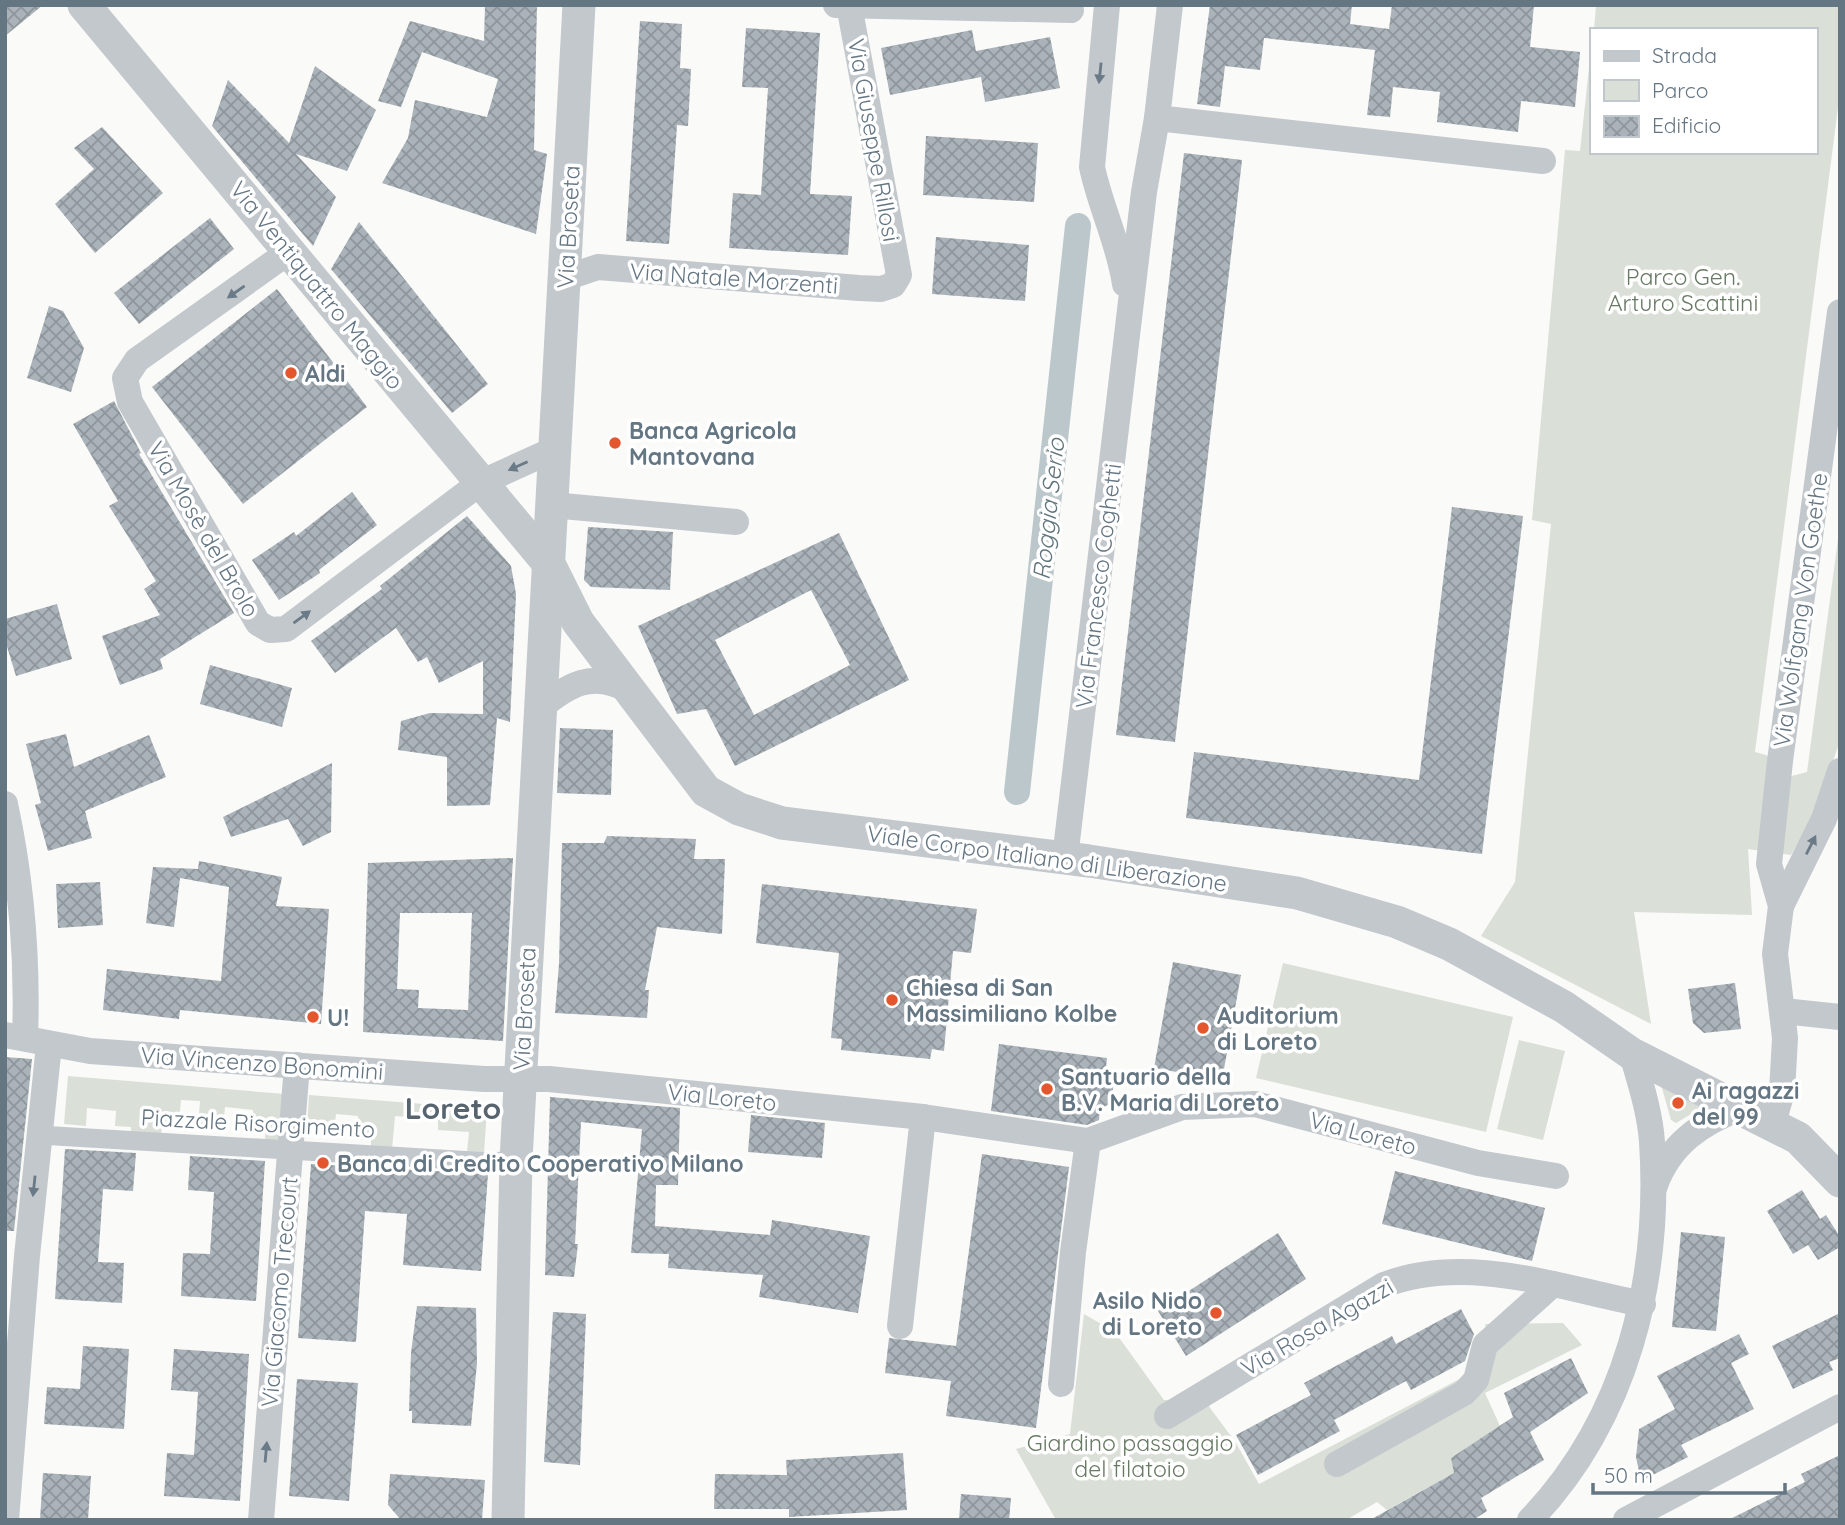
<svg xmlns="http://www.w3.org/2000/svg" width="1845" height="1525" font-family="Quicksand,sans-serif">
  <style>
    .green { fill: #dadfd7 }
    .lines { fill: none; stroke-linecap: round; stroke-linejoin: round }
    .canal { stroke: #bbc7cb; stroke-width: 26 }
    .building { fill: url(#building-cross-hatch); fill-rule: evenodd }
    .pedestrian { stroke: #c3c8cc; stroke-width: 19 }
    .minor { stroke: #c3c8cc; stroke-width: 26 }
    .tertiary { stroke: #c3c8cc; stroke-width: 33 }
    .oneway { fill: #6a7a87 }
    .poi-dot { fill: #e4572e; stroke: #fff; stroke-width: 2.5 }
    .labels { text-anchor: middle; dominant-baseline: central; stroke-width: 7; stroke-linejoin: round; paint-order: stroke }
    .street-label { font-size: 23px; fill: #657683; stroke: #fff }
    .park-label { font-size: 23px; fill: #687a64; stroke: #fff }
    .poi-label { font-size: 23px; font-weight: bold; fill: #657683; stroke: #fff; text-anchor: start }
    .water-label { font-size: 24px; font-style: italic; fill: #60757c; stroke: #fff }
    .district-label { font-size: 30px; font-weight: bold; fill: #57646e; stroke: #fff }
  </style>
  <defs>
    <pattern id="building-cross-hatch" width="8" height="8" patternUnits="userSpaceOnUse" patternTransform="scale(1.75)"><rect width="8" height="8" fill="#aab3b9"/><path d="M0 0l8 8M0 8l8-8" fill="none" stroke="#8e969c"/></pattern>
  </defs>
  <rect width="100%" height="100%" fill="#fafaf8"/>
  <!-- green -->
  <g class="green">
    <path d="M1596,5H1840V92L1755,752L1766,755L1788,777L1807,772L1840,524V741L1813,817L1791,855L1748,849L1752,915L1634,912L1651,1024L1481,936L1515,882L1551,524L1532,520L1565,150L1580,151L1591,50V152H1815V30H1594Z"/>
    <path d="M1283,963L1513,1017L1486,1132L1256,1078Z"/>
    <path d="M1519,1040L1565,1051L1543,1140L1497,1129Z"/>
    <path d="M68,1076L285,1094L281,1142L265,1141L266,1119L253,1118V1110L225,1107L223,1131L198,1129L200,1101L181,1100L179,1122L162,1121L161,1138L131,1136V1127L115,1126L116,1111L87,1108L86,1126L64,1124Z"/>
    <path d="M1660,1081L1705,1106L1676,1123L1671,1120Z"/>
    <path d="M309,1095L487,1109L484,1153L467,1152L469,1132L438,1130V1119L395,1116L392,1149L371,1147V1140L357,1139L358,1116L336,1114L334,1132L307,1130Z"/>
    <path d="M1084,1314L1115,1332L1164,1400L1205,1401L1236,1443L1259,1484L1494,1361L1485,1324L1563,1323L1582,1345L1485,1393L1500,1426L1451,1458L1454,1473L1387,1510L1377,1502L1346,1520H1056L1016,1449L1070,1434Z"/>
  </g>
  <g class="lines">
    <!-- canal -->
    <path class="canal" d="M1017,792L1078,226"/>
  </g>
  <!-- building -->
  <g class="building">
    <path d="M5,5H43L5,36Z"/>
    <path d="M485,5H537L534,150L547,154L536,234L382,183L408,138L415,100L487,117L498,79L422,52L401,107L378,101L410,21L484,41Z"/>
    <path d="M1210,5H1352L1350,24L1389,29L1392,5H1534L1530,47L1580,52L1575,107L1521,101L1518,132L1437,122L1440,92L1393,87L1390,117L1367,115L1375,50L1264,38L1260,70L1225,66L1220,107L1197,104Z"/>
    <path d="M640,21L682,24L680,68L691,69L688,126L677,125L669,244L626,241Z"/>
    <path d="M746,28L820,33L810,194L852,196L848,255L729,248L733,193L761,195L768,88L742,87Z"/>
    <path d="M972,30L976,51L1050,37L1060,88L985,102L981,77L890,95L881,48Z"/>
    <path d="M315,66L376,110L347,171L296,154L336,197L313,246L212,126L228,80L289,143Z"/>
    <path d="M102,127L163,193L95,253L55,204L94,169L74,148Z"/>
    <path d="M926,136L1038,143L1034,202L923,195Z"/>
    <path d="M1184,153L1242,160L1175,742L1116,735Z"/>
    <path d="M210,218L234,249L139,324L114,293Z"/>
    <path d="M359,222L488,384L452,413L331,269Z"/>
    <path d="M936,237L1029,245L1025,301L932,294Z"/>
    <path d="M277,289L367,407L243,504L152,387Z"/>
    <path d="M49,306L63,311L84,348L71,392L27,378Z"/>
    <path d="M114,401L141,453L139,454L234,613L160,659L163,669L120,685L102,636L160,615L144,589L156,581L109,506L118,501L73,424Z"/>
    <path d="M352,492L377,525L319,570L320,573L279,600L252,560L294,532L296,536Z"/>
    <path d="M1452,507L1523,516L1482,854L1186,818L1194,752L1419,780Z"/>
    <path d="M467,516L511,566L516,594L510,722L497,718L490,805L447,806V757L398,750L401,721L430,713L483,714V661L439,683L427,657L418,662L396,628L335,673L311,641L382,589L380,586Z"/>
    <path d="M588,527L673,532L670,590L591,587L584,580Z"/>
    <path d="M839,533L909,680L735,766L706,709L677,714L638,626ZM811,590L850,665L754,715L715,640Z"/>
    <path d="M57,604L72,659L16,676L5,640V619Z"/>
    <path d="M210,665L292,688L282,727L200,704Z"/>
    <path d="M560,728L613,730L611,795L557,793Z"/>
    <path d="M66,734L74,767L149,735L166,777L85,811L92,838L48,851L35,805L41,803L26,744Z"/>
    <path d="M332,763L331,832L303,846L288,819L231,837L223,817Z"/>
    <path d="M607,836L696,839L694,859H725L722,934L657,927L645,990H649L647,1018L555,1013L559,964L562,843H604Z"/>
    <path d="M513,858L503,1041L363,1032L368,863ZM400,913H472L468,1010L418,1008L419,990L397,989Z"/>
    <path d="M199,861L282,877L276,906L329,909L321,1024L180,1010L179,1019L103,1010L107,969L221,981L229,887L180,878L174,927L146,923L153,867L198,869Z"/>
    <path d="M100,882L103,925L58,928L56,884Z"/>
    <path d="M762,884L977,909L971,953L953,951L944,1051L932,1049L930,1059L841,1050L842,1039L831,1038L839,953L756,943Z"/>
    <path d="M1173,962L1241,975L1222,1080L1154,1068Z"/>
    <path d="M1735,983L1741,1029L1704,1033L1693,1023L1688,989Z"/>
    <path d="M999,1044L1107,1058L1105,1076L1114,1082L1111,1103L1100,1109L1099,1120L1087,1125L991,1111Z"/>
    <path d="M5,1057L32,1059L14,1231H5Z"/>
    <path d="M550,1097L680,1108L678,1185H656L655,1226L770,1235L772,1220L870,1236L858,1313L759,1297L763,1275L668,1268L669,1254L631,1253L642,1129L581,1122L575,1244H578L574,1277L545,1275Z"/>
    <path d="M751,1115L825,1123L822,1158L748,1152Z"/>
    <path d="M65,1149L136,1153L133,1191L103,1189L98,1262L124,1263L122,1303L55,1299Z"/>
    <path d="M982,1154L1069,1167L1036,1428L946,1416L951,1381L885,1373L889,1338L956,1346Z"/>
    <path d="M190,1156L265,1161L256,1301L181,1296L183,1253L210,1254L214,1192L188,1190Z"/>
    <path d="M311,1164L488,1174L481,1271L403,1265L407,1214L365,1211L356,1342L298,1338Z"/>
    <path d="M1395,1171L1545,1208L1532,1261L1382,1224Z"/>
    <path d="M1802,1190L1820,1219L1826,1215L1840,1237V1247L1818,1260L1808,1245L1793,1254L1767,1211Z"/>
    <path d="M1681,1232L1725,1237L1716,1331L1672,1327Z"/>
    <path d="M1278,1233L1306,1279L1186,1356L1158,1311Z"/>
    <path d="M417,1306L476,1308L477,1363L471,1426L412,1423V1411H409L411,1353Z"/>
    <path d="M1461,1309L1474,1334L1465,1361L1411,1390L1406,1381L1334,1420L1340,1431L1258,1475L1236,1435L1311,1395L1304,1383L1392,1336L1396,1344Z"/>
    <path d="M553,1312L586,1314L580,1465L544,1462Z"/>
    <path d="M1840,1313V1358L1829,1362L1833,1370L1793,1389L1772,1346Z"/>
    <path d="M1739,1334L1749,1354L1731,1363L1754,1409L1681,1445L1688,1457L1641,1481L1636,1457L1639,1429L1675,1409L1657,1376Z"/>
    <path d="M83,1346L129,1349L124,1429L44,1424L47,1387L80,1389Z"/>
    <path d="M174,1349L249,1354L240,1501L164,1496L167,1453L194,1455L198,1392L171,1390Z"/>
    <path d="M1571,1358L1588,1393L1530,1432L1544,1460L1481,1498L1487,1511L1473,1520H1370L1454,1473L1451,1458L1513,1417L1504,1393Z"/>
    <path d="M297,1379L358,1383L349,1501L289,1496Z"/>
    <path d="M903,1453L907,1510L789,1517V1509H714L715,1474L787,1475L786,1460Z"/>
    <path d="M1840,1455V1520H1728L1805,1482L1801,1474Z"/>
    <path d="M43,1473L91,1476L88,1520H40Z"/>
    <path d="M390,1474L485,1480L482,1520H401L388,1505Z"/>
    <path d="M961,1494L1011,1498L1009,1520H959Z"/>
  </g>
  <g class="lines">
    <!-- pedestrian -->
    <path class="pedestrian" d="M39,1135L490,1162L516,1160"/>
    <!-- minor -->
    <g class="minor">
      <path d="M836,5L1071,10"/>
      <path d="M1107,5L1092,167C1100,206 1119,243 1125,284"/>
      <path d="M1157,118L1543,161"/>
      <path d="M290,251L137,360L125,378L130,402L258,623L270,630L286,629L480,483L555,449"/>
      <path d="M565,278L598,267L859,288L881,289L893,285L899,275L849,5"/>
      <path d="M552,505L736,522"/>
      <path d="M540,708C568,685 592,670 628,690"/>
      <path d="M5,804C22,883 28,957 25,1038"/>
      <path d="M1065,858L1144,192L1157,118L1170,5"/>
      <path d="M1781,906L1824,819L1840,771"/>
      <path d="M1783,1011L1840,1017"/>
      <path d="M5,1035L90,1051L484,1079H549L923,1117L1088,1141L1182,1107L1255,1104L1478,1163L1556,1176"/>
      <path d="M1773,1123L1782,1092L1785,1038L1775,954L1781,906L1769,864L1780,761L1840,312"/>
      <path d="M1654,1188C1669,1144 1702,1122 1743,1107"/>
      <path d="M900,1326L923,1117"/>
      <path d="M1061,1384L1073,1252L1088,1141"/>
      <path d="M1167,1416L1384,1285C1467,1253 1560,1288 1643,1304"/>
      <path d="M1337,1464L1464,1393L1476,1380L1485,1345L1553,1284"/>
      <path d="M6,1520L27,1256L49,1045"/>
      <path d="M261,1520L297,1065"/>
      <path d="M1530,1520C1627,1419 1661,1279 1652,1142C1650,1112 1640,1082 1632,1054"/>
      <path d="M1626,1520L1840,1407"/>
    </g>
    <!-- tertiary -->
    <g class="tertiary">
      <path d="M84,5L549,564L578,622L706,791L739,809L782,823L1089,861L1297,893L1397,922L1449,944L1564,1007L1632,1054L1798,1138L1840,1181"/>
      <path d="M508,1520L516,1160L579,5"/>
    </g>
  </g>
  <!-- one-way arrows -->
  <defs><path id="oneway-solid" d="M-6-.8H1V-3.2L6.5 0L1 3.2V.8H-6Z" transform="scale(1.75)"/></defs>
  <g class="oneway">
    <use href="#oneway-solid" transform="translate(1100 73) rotate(96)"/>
    <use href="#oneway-solid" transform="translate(236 292) rotate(145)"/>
    <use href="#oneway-solid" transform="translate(518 466) rotate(156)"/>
    <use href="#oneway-solid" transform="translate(302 617) rotate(-36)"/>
    <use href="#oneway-solid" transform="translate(1811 845) rotate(-63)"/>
    <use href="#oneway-solid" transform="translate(34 1186) rotate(96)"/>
    <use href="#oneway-solid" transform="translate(266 1452) rotate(-85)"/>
  </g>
  <!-- markers -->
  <g class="poi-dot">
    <circle cx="291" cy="373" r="7"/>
    <circle cx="615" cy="443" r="7"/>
    <circle cx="892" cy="1000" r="7"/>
    <circle cx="313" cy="1017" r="7"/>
    <circle cx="1203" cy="1028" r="7"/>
    <circle cx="1047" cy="1089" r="7"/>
    <circle cx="1678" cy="1103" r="7"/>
    <circle cx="323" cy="1163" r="7"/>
    <circle cx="1216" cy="1313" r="7"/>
  </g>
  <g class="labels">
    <!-- street labels -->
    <g class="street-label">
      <text transform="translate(874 140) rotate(80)">Via Giuseppe Rillosi</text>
      <text transform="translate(568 227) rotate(-87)">Via Broseta</text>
      <text transform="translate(734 278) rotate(4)">Via Natale Morzenti</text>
      <text transform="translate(317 285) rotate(51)">Via Ventiquattro Maggio</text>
      <text transform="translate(204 529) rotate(60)">Via Mosè del Brolo</text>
      <text transform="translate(1098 586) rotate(-83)">Via Francesco Coghetti</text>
      <text transform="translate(1800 610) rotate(-82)">Via Wolfgang Von Goethe</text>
      <text transform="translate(1047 858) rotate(8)">Viale Corpo Italiano di Liberazione</text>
      <text transform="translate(524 1009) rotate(-87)">Via Broseta</text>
      <text transform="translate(262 1063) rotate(4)">Via Vincenzo Bonomini</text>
      <text transform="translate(722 1097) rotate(6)">Via Loreto</text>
      <text transform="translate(258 1123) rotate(3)">Piazzale Risorgimento</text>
      <text transform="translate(1363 1133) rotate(15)">Via Loreto</text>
      <text transform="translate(279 1292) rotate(-85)">Via Giacomo Trecourt</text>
      <text transform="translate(1317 1327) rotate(-30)">Via Rosa Agazzi</text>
    </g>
    <!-- park labels -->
    <g class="park-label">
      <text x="1683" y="276">Parco Gen.<tspan x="1683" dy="26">Arturo Scattini</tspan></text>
      <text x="1130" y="1442">Giardino passaggio<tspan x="1130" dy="26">del filatoio</tspan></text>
    </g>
    <!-- poi labels -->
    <g class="poi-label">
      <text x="305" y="373">Aldi</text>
      <text x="629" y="430">Banca Agricola<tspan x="629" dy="26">Mantovana</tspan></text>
      <text x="906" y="987">Chiesa di San<tspan x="906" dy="26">Massimiliano Kolbe</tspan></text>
      <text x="1217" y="1015">Auditorium<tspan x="1217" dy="26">di Loreto</tspan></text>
      <text x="327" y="1017">U!</text>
      <text x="1061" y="1076">Santuario della<tspan x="1061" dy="26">B.V. Maria di Loreto</tspan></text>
      <text x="1692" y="1090">Ai ragazzi<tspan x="1692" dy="26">del 99</tspan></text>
      <text x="337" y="1163">Banca di Credito Cooperativo Milano</text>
      <text x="1202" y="1300" text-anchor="end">Asilo Nido<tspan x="1202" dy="26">di Loreto</tspan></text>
    </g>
    <!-- water labels -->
    <g class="water-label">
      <text transform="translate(1048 509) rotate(-84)">Roggia Serio</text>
    </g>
    <!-- district labels -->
    <g class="district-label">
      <text x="453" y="1108">Loreto</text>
    </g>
  </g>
  <!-- border -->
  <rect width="1845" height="1525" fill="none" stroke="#657683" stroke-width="14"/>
  <!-- legend -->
  <rect x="1590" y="28" width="228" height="126" fill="#ffffff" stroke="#c1c8cd" stroke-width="2"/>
  <rect x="1604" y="51" width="35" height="10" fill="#c3c8cc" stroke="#c1c8cd" stroke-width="2"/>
  <text x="1652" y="63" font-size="21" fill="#657683">Strada</text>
  <rect x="1604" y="80" width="35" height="21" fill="#dadfd7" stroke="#c1c8cd" stroke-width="2"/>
  <text x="1652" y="98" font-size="21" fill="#657683">Parco</text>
  <rect x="1604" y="116" width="35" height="21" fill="url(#building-cross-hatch)" stroke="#c1c8cd" stroke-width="2"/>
  <text x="1652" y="133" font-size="21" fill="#657683">Edificio</text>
  <!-- scale -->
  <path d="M1593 1483v10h192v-10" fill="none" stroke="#657683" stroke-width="3.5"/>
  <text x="1604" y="1483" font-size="21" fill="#657683" stroke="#ffffff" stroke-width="5" paint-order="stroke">50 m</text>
</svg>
